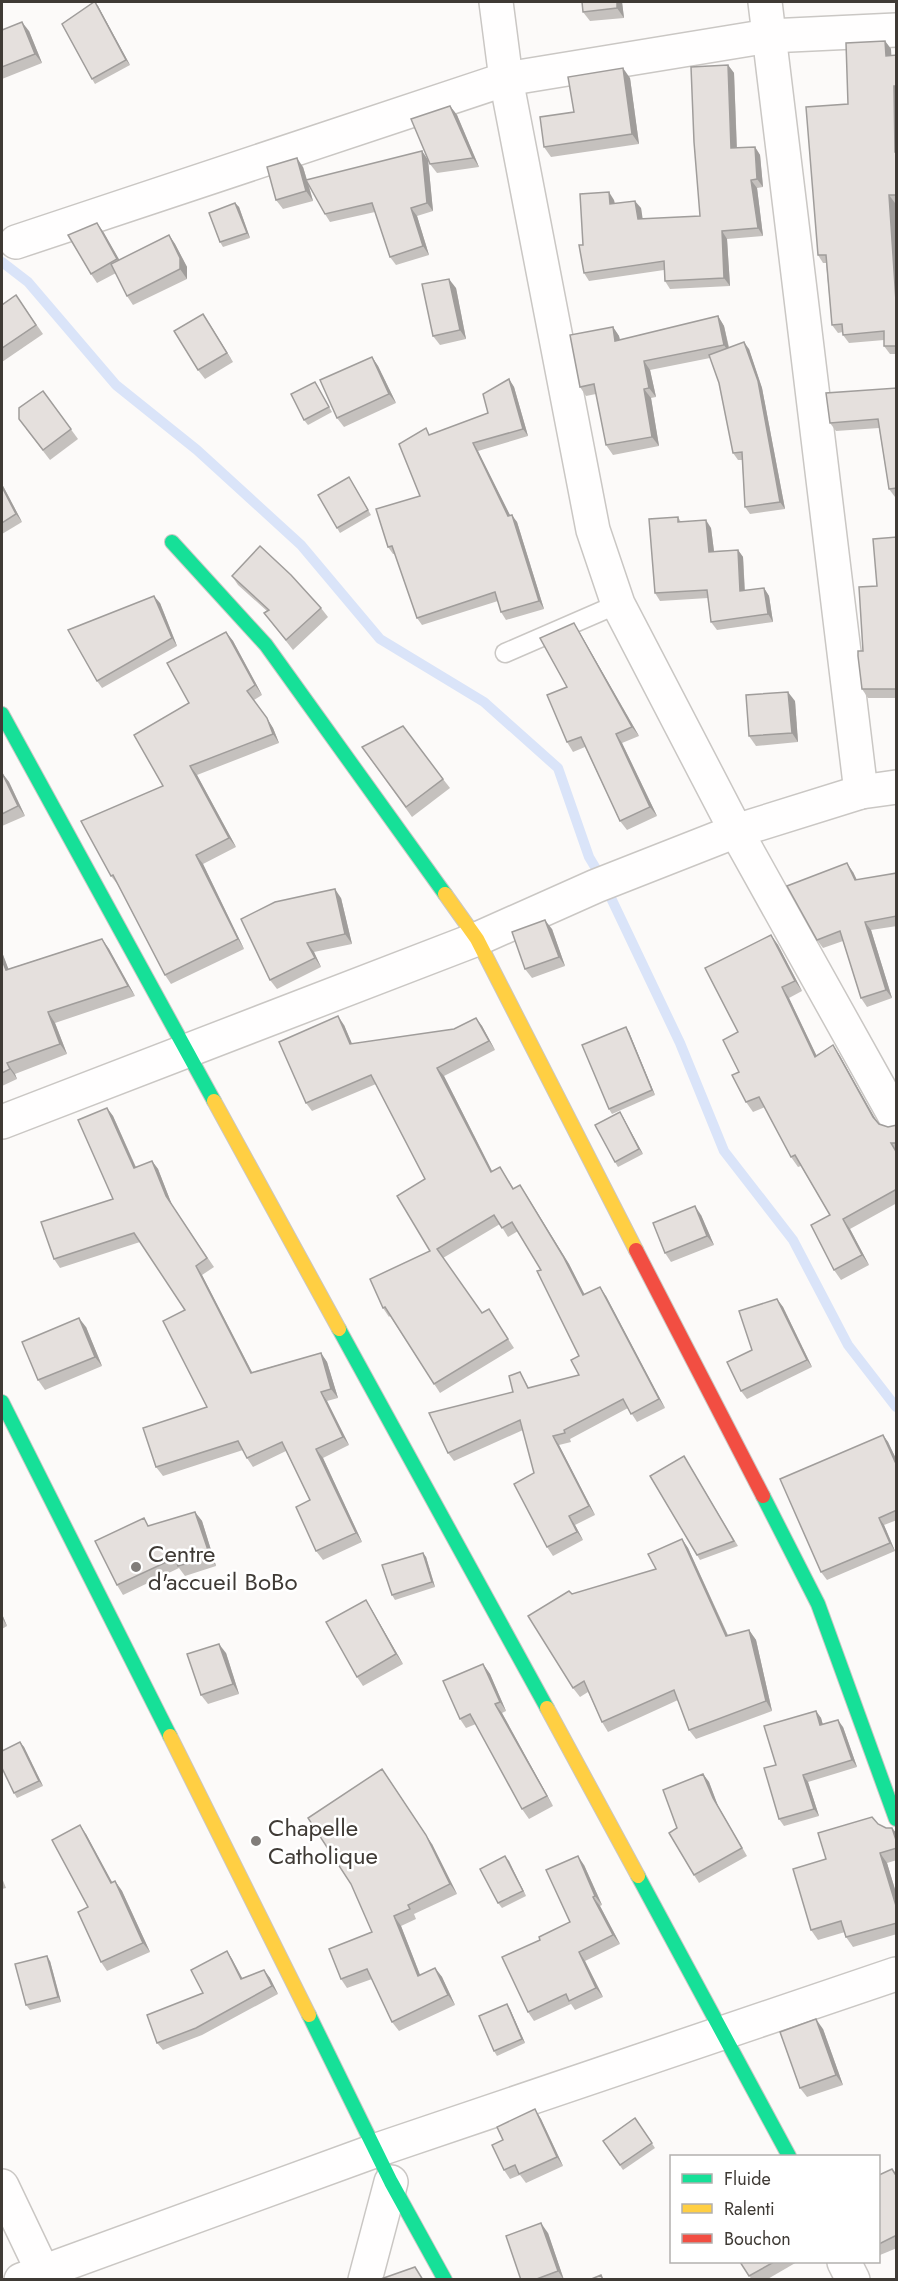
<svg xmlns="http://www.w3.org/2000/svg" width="898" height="2281" font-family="Jost,sans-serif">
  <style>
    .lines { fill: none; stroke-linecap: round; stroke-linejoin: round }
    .stream { stroke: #dae4f9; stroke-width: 10 }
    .lane-casing { stroke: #cac7c4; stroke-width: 21 }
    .street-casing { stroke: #cac7c4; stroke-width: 36 }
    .fast-casing { stroke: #cac7c4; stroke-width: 16 }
    .slow-casing { stroke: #cac7c4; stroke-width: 16 }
    .jam-casing { stroke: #cac7c4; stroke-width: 16 }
    .lane { stroke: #fffefe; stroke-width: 18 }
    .street { stroke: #fffefe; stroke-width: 33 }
    .fast { stroke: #16e098; stroke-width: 14 }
    .slow { stroke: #ffcf43; stroke-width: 14 }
    .jam { stroke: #f24e42; stroke-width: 14 }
    .wall { fill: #c5c1be }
    .shaded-wall { fill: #a09d9b }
    .building { fill: #e5e0dd; stroke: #a09d9b; stroke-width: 1.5 }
    .poi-dot { fill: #817d7a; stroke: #fff; stroke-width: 2 }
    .labels { text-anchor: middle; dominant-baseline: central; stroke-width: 5; stroke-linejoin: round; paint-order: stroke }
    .poi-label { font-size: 24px; fill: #3f3a35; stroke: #fff; text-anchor: start }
  </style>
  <rect width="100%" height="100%" fill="#fcfaf9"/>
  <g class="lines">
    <!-- stream -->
    <path class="stream" d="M2,262L28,282L116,385L197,450L301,545L380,639L484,702L558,768L589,857L601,877L680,1043L724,1151L793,1240L848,1345L896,1407"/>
    <!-- lane casing -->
    <g class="lane-casing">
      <path id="lane" d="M505,653L618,604"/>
    </g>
    <!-- street casing -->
    <g class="street-casing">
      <g id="street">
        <path d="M496,2L506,79L593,530L618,604L736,831L896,1118"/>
        <path d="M765,2L861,792"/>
        <path d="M16,242L506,79L769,36L896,30"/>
        <path d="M2,1122L477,939L596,886L736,831L861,792L896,787"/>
        <path d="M2,2186L43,2272"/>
        <path d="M844,2262L853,2280"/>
        <path d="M21,2280L377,2150L896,1974"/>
        <path d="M365,2280L391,2182"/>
      </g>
    </g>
    <!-- fast casing -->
    <g class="fast-casing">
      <g id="fast">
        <path d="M172,542L266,645L445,894"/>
        <path d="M2,714L214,1101"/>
        <path d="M339,1329L547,1708"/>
        <path d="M2,1402L170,1736"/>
        <path d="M763,1496L818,1604L896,1819"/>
        <path d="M638,1876L789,2156"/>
        <path d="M309,2015L391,2182L445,2280"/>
      </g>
    </g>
    <!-- slow casing -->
    <g class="slow-casing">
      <g id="slow">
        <path d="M445,894L477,939L636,1250"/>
        <path d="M214,1101L339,1329"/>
        <path d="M547,1708L638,1876"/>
        <path d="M170,1736L309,2015"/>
      </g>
    </g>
    <!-- jam casing -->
    <g class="jam-casing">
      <path id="jam" d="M636,1250L763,1496"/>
    </g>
    <!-- lane -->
    <use href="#lane" class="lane"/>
    <!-- street -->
    <use href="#street" class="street"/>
    <!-- fast -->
    <use href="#fast" class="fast"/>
    <!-- slow -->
    <use href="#slow" class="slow"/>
    <!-- jam -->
    <use href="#jam" class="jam"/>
  </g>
  <!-- wall -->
  <g class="wall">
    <path d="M622,2L624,18L590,21L583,12Z"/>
    <path d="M98,6L130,65L95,84L92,79Z"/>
    <path d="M2,30L29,31L42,63L2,79Z"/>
    <path d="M885,41L891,49V56L897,55V203H895L897,231V354H890L884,346V340L849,343L843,335V332L838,333L832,325L826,263H823L818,255L848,104Z"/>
    <path d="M728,65L734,73L737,148L755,147L760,155L763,187L757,188L763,236L727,239L730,286L670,289L665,281L664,270L589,281L584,273L583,245L614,200L615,203L641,208L642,219L700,216Z"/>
    <path d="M630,78L639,144L551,157L544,147L574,112Z"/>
    <path d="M450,106L457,115L479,167L437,173L430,164Z"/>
    <path d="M422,151L428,160L433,211L417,216L429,255L396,265L390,257L375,212L330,222L325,214L308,183L313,201L283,209L276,200L303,167L307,180Z"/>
    <path d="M235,203L239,207L250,238L223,247L220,242Z"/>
    <path d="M97,223L104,233L119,260L169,235L175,244L187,267V279L133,305L127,296L116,273L97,283L91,274Z"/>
    <path d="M456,288L466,339L440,345L433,336Z"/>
    <path d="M16,295L43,334L2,362V305Z"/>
    <path d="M718,316L724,326L729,347L749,349L762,388L785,509L750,514L745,507L742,460H738L733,453L719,383L710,358L650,370L656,397L651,398L659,446L613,455L606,445L596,394L586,396L580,387L613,327L619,336L620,340Z"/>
    <path d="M209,323L233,362L205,379L198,370Z"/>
    <path d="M372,357L378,366L396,403L344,427L337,418Z"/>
    <path d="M509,379L514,387L528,436L478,451L510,516L517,522L544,609L506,620L501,612L498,601L422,625L417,618L395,554H393L388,547L420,496L430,435L488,413Z"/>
    <path d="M315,382L332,412L308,425L304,420Z"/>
    <path d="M897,388V497H895L889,489L879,428L836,431L830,423Z"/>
    <path d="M43,391L78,439L50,460L26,429Z"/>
    <path d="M352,482L371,515L340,533L337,528Z"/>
    <path d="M2,484L22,522L2,534Z"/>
    <path d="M678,517L681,522L711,528L714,551L738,550L743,557L745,591L764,588L769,596L773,622L717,630L711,622L708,598L660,601L655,593Z"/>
    <path d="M897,537V698H868L862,689L863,651Z"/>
    <path d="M232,576L321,608L328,617L293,650L264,613L267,611L238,585Z"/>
    <path d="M160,603L177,646L102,688L97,681Z"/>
    <path d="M226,632L233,641L262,695L254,700L273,728L279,743L197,775L236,847L203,864L244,949L171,984L165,975L118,885L111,876L163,786L189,703Z"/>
    <path d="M580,633L639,736L622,743L657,816L627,830L620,821L585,747L573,752L567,742V687Z"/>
    <path d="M795,701L798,742L756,746L749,736Z"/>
    <path d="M362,747L443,779L450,788L412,817Z"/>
    <path d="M2,773L9,782L25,816L2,826Z"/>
    <path d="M853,872L857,880L897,873V926L871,930L892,998L867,1007L861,998L843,941L823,948L817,940Z"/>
    <path d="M341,898L352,944L314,952L321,967L277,989L270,980Z"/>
    <path d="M552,929L565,966L532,978L525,969Z"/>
    <path d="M771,935L778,945L802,991L789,998L816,1055L833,1045L840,1056L876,1121L879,1124L888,1127L897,1125V1203L850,1229L869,1265L841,1280L834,1270L830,1215L801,1166L798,1167L791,1157L765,1107L753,1112L746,1102L739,1072L738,1032Z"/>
    <path d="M102,939L109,949L135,996L55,1023L67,1054L15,1074L17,1079L2,1086V952L8,969Z"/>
    <path d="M476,1018L482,1026L495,1050L444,1076L492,1171L500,1167L514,1189L526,1194L569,1264L584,1294L606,1296L665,1408L637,1422L628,1408L570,1439L571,1442L559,1445L595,1515L575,1525L583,1540L553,1556L547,1547L534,1473L523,1430L454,1461L448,1453L513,1392L520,1372L529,1388L579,1375V1356L541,1270L518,1231L508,1237L500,1224L443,1258L482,1313L489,1309L514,1348L440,1393L390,1316L389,1317L383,1308L430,1251L425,1179L376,1084L312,1111L306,1103L344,1025L352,1044L454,1029Z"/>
    <path d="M626,1027L629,1032L655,1095L612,1114L609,1109Z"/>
    <path d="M107,1108L113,1116L136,1167L152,1161L158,1169L172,1205L214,1267L202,1275L252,1372L321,1353L327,1362L338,1398L327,1401L349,1445L323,1458L362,1542L323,1560L316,1551L310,1500L286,1451L253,1467L247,1458L243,1450L163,1476L156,1467L207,1407L185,1310L140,1242L60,1268L54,1259L113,1199Z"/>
    <path d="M620,1112L643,1154L618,1167L615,1162Z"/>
    <path d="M701,1215L714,1245L671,1262L665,1253Z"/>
    <path d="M777,1299L783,1307L812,1367L747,1399L741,1391L752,1350Z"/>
    <path d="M86,1327L102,1366L45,1390L38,1380Z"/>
    <path d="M883,1435L888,1442L897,1461V1520L884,1525L895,1551L827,1580L821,1572Z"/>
    <path d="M684,1456L738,1546L700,1560L697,1555Z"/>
    <path d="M195,1512L202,1521L216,1566L185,1576L179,1568L123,1595L117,1585L149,1526Z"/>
    <path d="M682,1539L688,1548L728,1635L749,1630L756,1640L772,1711L696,1739L689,1730L678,1700L608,1732L602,1722L588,1692L580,1697L573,1688L572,1594L656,1569Z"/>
    <path d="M423,1553L426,1557L435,1587L395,1600L392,1595Z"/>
    <path d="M372,1610L403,1664L363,1686L357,1677Z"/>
    <path d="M2,1614L7,1626L2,1629Z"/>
    <path d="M226,1653L239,1694L208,1704L201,1695Z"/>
    <path d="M483,1664L490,1674L506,1711L502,1713L553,1806L529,1819L522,1809L476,1724L466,1728L460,1719Z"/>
    <path d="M816,1711L821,1718L823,1725L843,1727L857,1767L808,1782L819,1816L784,1826L779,1819L776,1765Z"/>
    <path d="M20,1742L24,1747L43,1786L17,1798L14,1793Z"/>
    <path d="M703,1774L709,1782L718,1806L747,1856L699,1883L694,1875L677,1828Z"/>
    <path d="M878,1824L886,1828H892L897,1834V1860L887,1863L897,1896V1934L853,1947L846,1937L845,1932L818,1940L811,1930L826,1859Z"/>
    <path d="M86,1834L112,1883L115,1881L122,1891L150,1952L107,1971L101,1962L88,1907Z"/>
    <path d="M432,1844L457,1894L414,1914L416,1919L401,1926L420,1975L435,1968L442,1977L455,2005L399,2031L392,2022L372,1979L347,1988L341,1979Z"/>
    <path d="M505,1856L526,1896L502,1908L498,1903Z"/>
    <path d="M584,1865L602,1905L600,1906L620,1944L585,1961L603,1997L575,2010L571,2004L534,2021L528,2012L540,1940L570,1922Z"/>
    <path d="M2,1878L6,1888L2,1889Z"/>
    <path d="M227,1951L232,1959L242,1978L264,1970L270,1978L278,1994L202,2035L163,2050L157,2043L203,1993Z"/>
    <path d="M50,1961L61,2002L30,2010L26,2005Z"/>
    <path d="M507,2004L510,2009L525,2043L497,2056L494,2051Z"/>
    <path d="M823,2029L843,2085L807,2097L800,2088Z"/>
    <path d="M535,2109L541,2119L563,2166L526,2183L520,2175L510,2179L504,2170L503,2140Z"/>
    <path d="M635,2118L655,2148L623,2170L603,2141Z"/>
    <path d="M892,2169L897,2175V2248L880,2255L879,2252V2175Z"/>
    <path d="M548,2233L564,2280H521Z"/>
    <path d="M740,2262H797L766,2280H752Z"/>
  </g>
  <!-- shaded-wall -->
  <g class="shaded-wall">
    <path d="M95,2L98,6L130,65L126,60Z"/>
    <path d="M617,2H622L624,18L617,8Z"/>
    <path d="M22,22L29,31L42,63L35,54Z"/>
    <path d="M885,41L891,49L892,64L886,56Z"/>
    <path d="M728,65L734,73L737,156L731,148Z"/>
    <path d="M623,68L630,78L639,144L632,134Z"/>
    <path d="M894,86L897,90V154L895,152Z"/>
    <path d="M450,106L457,115L479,167L473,158Z"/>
    <path d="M755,147L760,155L763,187L757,179Z"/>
    <path d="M422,151L428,160L433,211L427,203Z"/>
    <path d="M297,158L303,167L313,201L306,191Z"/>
    <path d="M751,180L757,188L763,236L758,228Z"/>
    <path d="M609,192L614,200L615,212L610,204Z"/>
    <path d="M889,195L895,203L897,231V302L896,301Z"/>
    <path d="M635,201L641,208L644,227L638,219Z"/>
    <path d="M235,203L239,207L250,238L247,233Z"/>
    <path d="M411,208L417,216L429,255L423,246Z"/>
    <path d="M97,223L104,233L124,268L117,259Z"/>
    <path d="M722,231L727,239L730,286L724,278Z"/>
    <path d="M169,235L175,244L187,267V279L180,269Z"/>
    <path d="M449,279L456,288L466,339L460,330Z"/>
    <path d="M203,314L209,323L233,362L227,353Z"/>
    <path d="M718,316L724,326L730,354L724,345Z"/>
    <path d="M613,327L619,336L622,350L615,341Z"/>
    <path d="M744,342L749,349L762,388L785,509L780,502Z"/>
    <path d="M372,357L378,366L396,403L389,394Z"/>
    <path d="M644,361L650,370L656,397L649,388Z"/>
    <path d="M509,379L514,387L528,436L523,429Z"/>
    <path d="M644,389L651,398L659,446L652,437Z"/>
    <path d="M473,443L478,451L514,523L508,516Z"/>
    <path d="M2,484L22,522L16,514L2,487Z"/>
    <path d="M512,515L517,522L544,609L539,601Z"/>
    <path d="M706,520L711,528L715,559L709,552Z"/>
    <path d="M738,550L743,557L745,599L740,591Z"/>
    <path d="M764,588L769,596L773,622L768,614Z"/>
    <path d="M154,596L160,603L177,646L172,638Z"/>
    <path d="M574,623L580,633L639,736L632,727Z"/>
    <path d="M226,632L233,641L262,695L255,685Z"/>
    <path d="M788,692L795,701L798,742L792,733Z"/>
    <path d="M267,718L273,728L279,743L273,734Z"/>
    <path d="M616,734L622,743L657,816L650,807Z"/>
    <path d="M190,766L197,775L236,847L229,838Z"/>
    <path d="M2,773L9,782L25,816L18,806Z"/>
    <path d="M196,855L203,864L244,949L238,939Z"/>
    <path d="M847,863L853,872L861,889L855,880Z"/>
    <path d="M335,889L341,898L352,944L345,934Z"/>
    <path d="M545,920L552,929L565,966L559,957Z"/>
    <path d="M865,922L871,930L892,998L886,990Z"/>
    <path d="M771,935L778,945L802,991L795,981Z"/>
    <path d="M102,939L109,949L135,996L128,986Z"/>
    <path d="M307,943L314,952L321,967L315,958Z"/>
    <path d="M2,952L13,981L6,970L2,960Z"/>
    <path d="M782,987L789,998L822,1067L815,1057Z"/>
    <path d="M48,1012L55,1023L67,1054L60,1044Z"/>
    <path d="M338,1016L344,1025L356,1053L350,1044Z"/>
    <path d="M476,1018L482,1026L495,1050L489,1041Z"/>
    <path d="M626,1027L629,1032L655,1095L652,1090Z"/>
    <path d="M833,1045L840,1056L880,1127L873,1117Z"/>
    <path d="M7,1063L15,1074L17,1079L10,1069Z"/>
    <path d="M437,1068L444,1076L497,1181L491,1172Z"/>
    <path d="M107,1108L113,1116L140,1177L134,1168Z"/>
    <path d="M620,1112L623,1117L643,1154L639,1149Z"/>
    <path d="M152,1161L158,1169L172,1205L214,1267L166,1196Z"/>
    <path d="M520,1185L569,1264L589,1303L583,1295Z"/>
    <path d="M695,1206L701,1215L714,1245L707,1236Z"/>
    <path d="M843,1219L850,1229L869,1265L862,1255Z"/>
    <path d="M196,1266L202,1275L257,1382L251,1373Z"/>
    <path d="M600,1287L606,1296L665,1408L659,1399Z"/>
    <path d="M777,1299L783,1307L812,1367L807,1360Z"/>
    <path d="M79,1318L86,1327L102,1366L95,1357Z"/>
    <path d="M321,1353L327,1362L338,1398L331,1389Z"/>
    <path d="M321,1392L327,1401L349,1445L343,1437Z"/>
    <path d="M883,1435L888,1442L897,1461V1466Z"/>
    <path d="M553,1436L559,1445L595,1515L589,1506Z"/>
    <path d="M316,1449L323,1458L362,1542L356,1533Z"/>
    <path d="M195,1512L202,1521L216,1566L210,1556Z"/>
    <path d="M569,1516L575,1525L583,1540L577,1532Z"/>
    <path d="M879,1518L884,1525L895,1551L890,1543Z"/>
    <path d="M682,1539L688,1548L732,1645L726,1636Z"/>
    <path d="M423,1553L426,1557L435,1587L432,1582Z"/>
    <path d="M366,1600L372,1610L403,1664L396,1654Z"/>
    <path d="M2,1614L7,1626L2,1618Z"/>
    <path d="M749,1630L756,1640L772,1711L766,1701Z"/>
    <path d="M219,1644L226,1653L239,1694L233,1684Z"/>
    <path d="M483,1664L490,1674L506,1711L500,1702Z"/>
    <path d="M495,1704L502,1713L553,1806L547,1796Z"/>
    <path d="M816,1711L821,1718L825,1732L820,1725Z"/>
    <path d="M838,1720L843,1727L857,1767L852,1760Z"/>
    <path d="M20,1742L24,1747L43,1786L39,1781Z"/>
    <path d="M382,1769L432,1844L457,1894L450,1884Z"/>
    <path d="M703,1774L709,1782L718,1806L747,1856L713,1798Z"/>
    <path d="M803,1775L808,1782L819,1816L814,1809Z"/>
    <path d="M80,1825L86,1834L118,1893L111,1883Z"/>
    <path d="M892,1828L897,1834V1843Z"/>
    <path d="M880,1853L887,1863L897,1896V1909Z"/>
    <path d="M505,1856L509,1861L526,1896L523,1891Z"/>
    <path d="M578,1856L584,1865L602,1905L595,1896Z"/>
    <path d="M115,1881L122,1891L150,1952L143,1943Z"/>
    <path d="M593,1897L600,1906L620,1944L613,1935Z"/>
    <path d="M394,1916L401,1926L424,1985L418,1976Z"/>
    <path d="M227,1951L232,1959L247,1987L241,1979Z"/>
    <path d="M579,1952L585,1961L603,1997L596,1988Z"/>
    <path d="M47,1956L50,1961L61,2002L58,1997Z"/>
    <path d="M435,1968L442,1977L455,2005L448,1995Z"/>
    <path d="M264,1970L270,1978L278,1994L272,1986Z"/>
    <path d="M507,2004L510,2009L525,2043L522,2039Z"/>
    <path d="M816,2019L823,2029L843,2085L836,2075Z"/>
    <path d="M535,2109L541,2119L563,2166L557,2157Z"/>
    <path d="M541,2223L548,2233L564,2280L558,2271Z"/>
  </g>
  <!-- building -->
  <g class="building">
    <path d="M94,2H95L126,60L92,79L62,24Z"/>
    <path d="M582,2H617V8L583,12Z"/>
    <path d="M22,22L35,54L2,67V30Z"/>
    <path d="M885,41L886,56L897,55V86H894L895,152H897V195H889L896,301H897V346H884V331L843,335L842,324L832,325L826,255H818L806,107L848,104L846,43Z"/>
    <path d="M728,65L731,148L755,147L757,179L751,180L758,228L722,231L724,278L665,281L664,261L584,273L579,245H583L580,194L609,192L610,204L635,201L638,219L700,216L694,142L691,67Z"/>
    <path d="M623,68L632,134L544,147L540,117L574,112L568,77Z"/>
    <path d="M450,106L473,158L430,164L411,119Z"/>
    <path d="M422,151L427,203L411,208L423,246L390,257L372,203L325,214L306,180Z"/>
    <path d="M297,158L306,191L276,200L267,167Z"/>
    <path d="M235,203L247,233L220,242L209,213Z"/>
    <path d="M97,223L117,259L91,274L68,235Z"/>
    <path d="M169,235L180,258V269L127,296L111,264Z"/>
    <path d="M449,279L460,330L433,336L422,284Z"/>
    <path d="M16,295L36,325L2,348V305Z"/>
    <path d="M203,314L227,353L198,370L174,331Z"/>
    <path d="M718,316L724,345L644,361L649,388L644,389L652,437L606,445L594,384L580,387L570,335L613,327L615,341Z"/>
    <path d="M744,342L758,381L780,502L745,507L742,452L733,453L719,383L709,355Z"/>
    <path d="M372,357L389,394L337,418L320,380Z"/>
    <path d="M509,379L523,429L473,443L508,516L512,515L539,601L501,612L495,592L417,618L392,546L388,547L376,509L420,496L399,444L426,428L429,435L488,413L483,394Z"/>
    <path d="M315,382L329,407L304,420L291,394Z"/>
    <path d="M897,388V488L889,489L878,419L830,423L826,393Z"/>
    <path d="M43,391L71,429L43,450L19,419V408Z"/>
    <path d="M349,477L368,510L337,528L318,495Z"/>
    <path d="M2,487L16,514L2,523Z"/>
    <path d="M678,517V522L706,520L709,552L738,550L740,591L764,588L768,614L711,622L707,590L655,593L649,519Z"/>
    <path d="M897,537V689H862L858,656V651H863L859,587L877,586L873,539Z"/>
    <path d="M260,546L291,575L321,608L286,640L264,613L269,610L232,576Z"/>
    <path d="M154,596L172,638L97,681L68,630Z"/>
    <path d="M574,623L632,727L616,734L650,807L620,821L581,737L567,742L547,695L567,687L540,638Z"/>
    <path d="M226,632L255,685L247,691L267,718L273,734L190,766L229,838L196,855L238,939L165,975L113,875L111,876L81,821L163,786L134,735L189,703L167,663Z"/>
    <path d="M788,692L792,733L749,736L746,695Z"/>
    <path d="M403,726L443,779L406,807L362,747Z"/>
    <path d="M2,773L18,806L2,814Z"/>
    <path d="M847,863L855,880L897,873V916L865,922L886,990L861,998L840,931L817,940L787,886Z"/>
    <path d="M335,889L345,934L307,943L315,958L270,980L241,919L275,902Z"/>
    <path d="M545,920L559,957L525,969L512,932Z"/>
    <path d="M771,935L795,981L782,987L815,1057L833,1045L873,1117L879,1124L888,1127L897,1125V1143H891L897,1153V1189L843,1219L862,1255L834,1270L811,1225L830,1215L795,1155L791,1157L759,1097L746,1102L732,1075L739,1072L723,1040L738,1032L705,968Z"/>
    <path d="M102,939L128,986L48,1012L60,1044L7,1063L10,1069L2,1073V960L6,970Z"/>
    <path d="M338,1016L350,1044L454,1029L476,1018L489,1041L437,1068L491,1172L500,1167L513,1189L520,1185L563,1256L583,1295L600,1287L659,1399L631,1414L623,1399L564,1430L565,1433L553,1436L589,1506L569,1516L577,1532L547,1547L514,1484L534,1473L520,1420L448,1453L429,1413L513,1392L509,1376L520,1372L528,1388L579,1375L571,1360L579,1356L537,1271L541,1270L512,1222L502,1228L494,1215L437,1249L482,1313L489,1309L508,1339L434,1384L385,1307L383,1308L370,1279L430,1251L397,1196L425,1179L371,1075L306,1103L279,1042Z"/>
    <path d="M626,1027L652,1090L609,1109L582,1045Z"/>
    <path d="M107,1108L134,1168L152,1161L166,1196L207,1258L196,1266L251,1373L321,1353L331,1389L321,1392L343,1437L316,1449L356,1533L316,1551L296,1507L310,1500L282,1442L247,1458L238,1441L156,1467L143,1428L207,1407L163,1321L185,1310L134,1233L54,1259L41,1222L113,1199L78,1120Z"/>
    <path d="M620,1112L639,1149L615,1162L595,1125Z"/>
    <path d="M695,1206L707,1236L665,1253L653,1223Z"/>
    <path d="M777,1299L807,1360L741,1391L727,1362L752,1350L739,1311Z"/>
    <path d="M79,1318L95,1357L38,1380L22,1342Z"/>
    <path d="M883,1435L897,1466V1510L879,1518L890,1543L821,1572L780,1479Z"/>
    <path d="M684,1456L734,1541L697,1555L650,1476Z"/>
    <path d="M195,1512L210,1556L178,1566L175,1558L117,1585L95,1541L144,1518L148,1526Z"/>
    <path d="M682,1539L726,1636L749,1630L766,1701L689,1730L674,1690L602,1722L584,1681L573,1688L528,1616L569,1591L572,1594L656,1569L648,1554Z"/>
    <path d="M423,1553L432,1582L392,1595L382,1565Z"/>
    <path d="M366,1600L396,1654L357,1677L326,1622Z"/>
    <path d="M219,1644L233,1684L201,1695L187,1654Z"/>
    <path d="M483,1664L500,1702L495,1704L547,1796L522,1809L470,1714L460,1719L443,1681Z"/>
    <path d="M816,1711L820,1725L838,1720L852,1760L803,1775L814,1809L779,1819L764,1768L776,1765L764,1726Z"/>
    <path d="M20,1742L39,1781L14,1793L2,1768V1751Z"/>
    <path d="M382,1769L426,1835L450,1884L408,1905L410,1909L394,1916L418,1976L435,1968L448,1995L392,2022L367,1969L341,1979L329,1949L372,1932L351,1884L308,1818Z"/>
    <path d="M703,1774L713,1798L742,1848L694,1875L669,1833L677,1828L663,1790Z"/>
    <path d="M872,1817L878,1824L886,1828H892L897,1843V1848L880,1853L897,1909V1923L846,1937L841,1921L811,1930L793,1869L826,1859L818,1833Z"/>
    <path d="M80,1825L111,1883L115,1881L143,1943L101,1962L78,1912L88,1907L52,1840Z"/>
    <path d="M505,1856L523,1891L498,1903L480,1869Z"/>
    <path d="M578,1856L595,1896L593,1897L613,1935L579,1952L596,1988L569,2001L566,1994L528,2012L502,1957L540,1940L539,1937L570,1922L546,1870Z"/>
    <path d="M227,1951L241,1979L264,1970L272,1986L196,2028L157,2043L147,2015L203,1993L191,1970Z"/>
    <path d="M47,1956L58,1997L26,2005L15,1964Z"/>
    <path d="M507,2004L522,2039L494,2051L479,2016Z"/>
    <path d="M816,2019L836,2075L800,2088L780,2032Z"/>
    <path d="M535,2109L557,2157L519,2174L515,2165L504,2170L492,2145L503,2140L497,2127Z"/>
    <path d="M635,2118L652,2143L620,2165L603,2141Z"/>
    <path d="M892,2169L897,2177V2235L879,2244V2175Z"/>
    <path d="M541,2223L558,2271L534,2280H521L506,2236Z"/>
    <path d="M740,2262H774L749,2276Z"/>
    <path d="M415,2267L423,2280H378Z"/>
    <path d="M601,2275L603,2280H589Z"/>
  </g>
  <!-- markers -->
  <g class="poi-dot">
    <circle cx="136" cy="1567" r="6"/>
    <circle cx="256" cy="1841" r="6"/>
  </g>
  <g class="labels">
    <!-- poi labels -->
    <g class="poi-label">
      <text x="148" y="1553">Centre<tspan x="148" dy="28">d'accueil BoBo</tspan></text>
      <text x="268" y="1827">Chapelle<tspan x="268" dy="28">Catholique</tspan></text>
    </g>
  </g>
  <!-- border -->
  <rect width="898" height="2281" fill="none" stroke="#3f3a35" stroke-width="6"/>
  <!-- legend -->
  <rect x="670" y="2155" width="210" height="108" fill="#ffffff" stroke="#b2b0ae" stroke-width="1.5"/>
  <rect x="682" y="2174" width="30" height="9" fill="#16e098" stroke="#b2b0ae" stroke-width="1.5"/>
  <text x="724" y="2185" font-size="18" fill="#3f3a35">Fluide</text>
  <rect x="682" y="2204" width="30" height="9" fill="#ffcf43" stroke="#b2b0ae" stroke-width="1.5"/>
  <text x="724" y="2215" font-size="18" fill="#3f3a35">Ralenti</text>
  <rect x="682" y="2234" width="30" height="9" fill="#f24e42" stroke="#b2b0ae" stroke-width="1.5"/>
  <text x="724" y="2245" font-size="18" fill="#3f3a35">Bouchon</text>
</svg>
